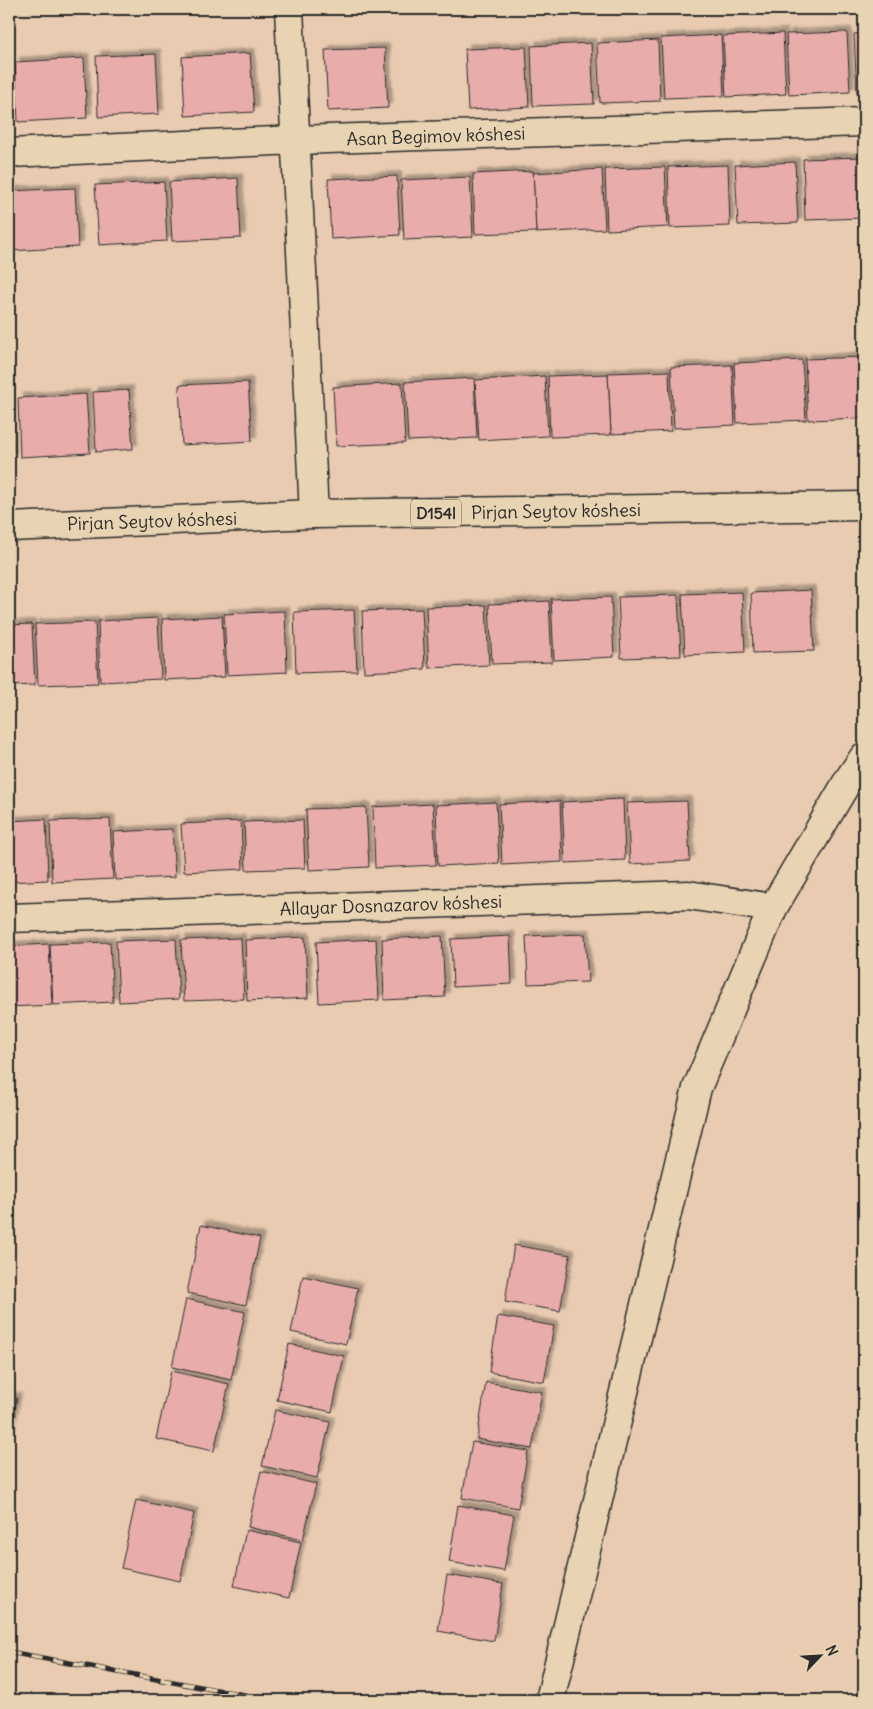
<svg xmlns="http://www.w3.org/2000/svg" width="873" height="1709" font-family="Delius,sans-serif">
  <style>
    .building { fill: #e8acab; stroke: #2b2b2b; filter: url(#shadow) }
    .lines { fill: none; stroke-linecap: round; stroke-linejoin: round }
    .street-casing { stroke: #2b2b2b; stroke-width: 31 }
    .secondary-casing { stroke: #2b2b2b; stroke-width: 31 }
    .primary-casing { stroke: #2b2b2b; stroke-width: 31 }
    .street { stroke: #e8d3b2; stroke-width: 28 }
    .secondary { stroke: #e8d3b2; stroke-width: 28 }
    .primary { stroke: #e8d3b2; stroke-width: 28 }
    .rail-casing { stroke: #2b2b2b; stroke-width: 5.5 }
    .rail { stroke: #e8d3b2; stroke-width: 4; stroke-dasharray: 11; stroke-linecap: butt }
    .labels { text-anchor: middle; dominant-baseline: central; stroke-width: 4; stroke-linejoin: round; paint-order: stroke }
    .shield { fill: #e8d3b2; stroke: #645d54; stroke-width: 1 }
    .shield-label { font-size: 16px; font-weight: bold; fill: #2b2b2b }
    .street-label { font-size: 18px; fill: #2b2b2b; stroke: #e8d3b2 }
  </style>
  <defs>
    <filter id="shadow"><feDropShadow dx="4.5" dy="-4.5" stdDeviation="1" flood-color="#0004"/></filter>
  </defs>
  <rect width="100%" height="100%" fill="#e8cbb1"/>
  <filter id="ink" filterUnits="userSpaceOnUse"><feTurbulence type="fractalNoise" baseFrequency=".02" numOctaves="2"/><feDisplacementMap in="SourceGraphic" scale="10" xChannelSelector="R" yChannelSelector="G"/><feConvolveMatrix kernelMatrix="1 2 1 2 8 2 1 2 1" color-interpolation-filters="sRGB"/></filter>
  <g filter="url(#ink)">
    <!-- building -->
    <g class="building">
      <path d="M847,32L850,92L789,95L786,34Z"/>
      <path d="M783,33L786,94L726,97L723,36Z"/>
      <path d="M864,33V94H857L854,34Z"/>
      <path d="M721,35L724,96L664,98L661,38Z"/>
      <path d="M658,40L660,101L600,103L597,43Z"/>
      <path d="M591,43L594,104L533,106L531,46Z"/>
      <path d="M526,47L529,107L468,110L465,49Z"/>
      <path d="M385,48L388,108L328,111L325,50Z"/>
      <path d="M250,53L254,112L185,116L182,57Z"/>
      <path d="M156,54L159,114L98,117L96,56Z"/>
      <path d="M84,58L87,118L18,122L15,62Z"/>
      <path d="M863,157L864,218L805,220L803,159Z"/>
      <path d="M795,162L798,223L738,225L735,165Z"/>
      <path d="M728,165L730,226L670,228L668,167Z"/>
      <path d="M665,167L668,227L607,230L605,169Z"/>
      <path d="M602,169L605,229L536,233L533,173Z"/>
      <path d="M533,171L536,232L475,234L473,174Z"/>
      <path d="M397,176L400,235L331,239L328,179Z"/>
      <path d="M470,177L473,237L404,240L401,180Z"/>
      <path d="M238,178L241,238L172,241L169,182Z"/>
      <path d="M164,182L167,241L99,245L95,185Z"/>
      <path d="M75,188L78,247L9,251V191Z"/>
      <path d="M864,357V418L808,420L805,359Z"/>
      <path d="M802,360L806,420L737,423L734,363Z"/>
      <path d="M732,365L735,425L674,428L671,367Z"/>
      <path d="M669,371L671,431L611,434L608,373Z"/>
      <path d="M608,374L611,435L550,437L548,376Z"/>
      <path d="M545,376L548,436L479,440L475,380Z"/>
      <path d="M474,378L477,438L408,441L405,382Z"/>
      <path d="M248,382L252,441L182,445L179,385Z"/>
      <path d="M402,383L405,443L336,446L333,387Z"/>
      <path d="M129,390L133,449L96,452L93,392Z"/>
      <path d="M86,394L90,453L20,457L18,398Z"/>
      <path d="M9,397L12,457H9Z"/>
      <path d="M811,590L814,651L753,653L751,593Z"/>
      <path d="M742,592L745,652L685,655L682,594Z"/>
      <path d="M678,595L681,656L621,658L618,597Z"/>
      <path d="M611,597L614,657L554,660L551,599Z"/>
      <path d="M549,601L552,662L492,664L489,604Z"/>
      <path d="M486,605L489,665L429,668L426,607Z"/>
      <path d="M422,609L425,669L364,672L362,611Z"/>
      <path d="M354,610L357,671L296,673L294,612Z"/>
      <path d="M285,611L287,672L227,675L224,614Z"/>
      <path d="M222,616L225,677L164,680L162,619Z"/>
      <path d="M158,618L161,679L100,682L98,621Z"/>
      <path d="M95,622L98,683L38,685L35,624Z"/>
      <path d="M32,624L35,685L9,686V625Z"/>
      <path d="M623,799L625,860L565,863L562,802Z"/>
      <path d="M560,801L562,862L502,865L499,804Z"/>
      <path d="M687,801L690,861L630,864L627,803Z"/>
      <path d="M496,802L499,863L438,866L436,805Z"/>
      <path d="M433,804L436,865L375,868L373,807Z"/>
      <path d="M366,807L369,867L309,870L306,809Z"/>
      <path d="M46,819L48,880L9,882V821Z"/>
      <path d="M110,819L113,879L52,882L50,821Z"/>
      <path d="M303,820L305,868L246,870L244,822Z"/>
      <path d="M241,821L243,869L184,872L181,824Z"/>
      <path d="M172,829L175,877L115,880L113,832Z"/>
      <path d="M585,934L588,982L528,984L526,936Z"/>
      <path d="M442,936L445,997L384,1000L382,939Z"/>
      <path d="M510,936L512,984L453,987L451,939Z"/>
      <path d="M305,937L308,998L247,1001L245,940Z"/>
      <path d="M241,938L244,999L184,1001L181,940Z"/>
      <path d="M176,939L179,999L119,1002L116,941Z"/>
      <path d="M376,939L379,1000L319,1003L316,942Z"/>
      <path d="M110,942L113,1002L53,1005L50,944Z"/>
      <path d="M49,944L52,1005L9,1007V946Z"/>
      <path d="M201,1225L260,1238L246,1305L187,1293Z"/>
      <path d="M514,1245L570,1255L560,1311L505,1302Z"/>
      <path d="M303,1276L358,1288L346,1344L291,1332Z"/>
      <path d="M186,1299L245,1312L231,1380L172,1367Z"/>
      <path d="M498,1316L554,1326L544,1382L489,1372Z"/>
      <path d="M289,1344L344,1356L332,1412L277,1400Z"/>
      <path d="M171,1371L229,1384L214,1451L156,1439Z"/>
      <path d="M486,1382L542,1392L532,1449L477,1439Z"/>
      <path d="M9,1396L17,1398L9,1438Z"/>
      <path d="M275,1410L330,1422L317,1478L262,1466Z"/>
      <path d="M472,1442L528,1451L518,1508L462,1498Z"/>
      <path d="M261,1471L316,1484L303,1540L248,1527Z"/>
      <path d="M136,1500L194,1513L180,1581L121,1568Z"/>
      <path d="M458,1505L514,1515L504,1571L449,1562Z"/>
      <path d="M246,1530L301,1542L289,1598L234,1586Z"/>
      <path d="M447,1575L503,1584L494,1641L438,1631Z"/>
    </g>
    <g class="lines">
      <!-- street casing -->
      <g class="street-casing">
        <g id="street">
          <path d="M289,9L314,514"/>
          <path d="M9,153L296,140L864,122"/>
          <path d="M9,918L688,895L773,908"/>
        </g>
      </g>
      <!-- secondary casing -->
      <g class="secondary-casing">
        <path id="secondary" d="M550,1700L697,1088L773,908L849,779L864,757"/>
      </g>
      <!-- primary casing -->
      <g class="primary-casing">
        <path id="primary" d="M9,527L314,514L864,506"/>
      </g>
      <!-- street -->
      <use href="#street" class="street"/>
      <!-- secondary -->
      <use href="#secondary" class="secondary"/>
      <!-- primary -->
      <use href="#primary" class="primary"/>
      <!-- rail casing -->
      <g class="rail-casing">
        <path id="rail" d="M9,1652L272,1700"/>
      </g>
      <!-- rail -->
      <use href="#rail" class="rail"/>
    </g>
  </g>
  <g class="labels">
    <!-- shield labels -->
    <rect class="shield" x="411" y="499.5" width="50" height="27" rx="4"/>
    <g class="shield-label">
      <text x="436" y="513">D154l</text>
    </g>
    <!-- street labels -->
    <g class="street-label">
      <text transform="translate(436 136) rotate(-2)">Asan Begimov kóshesi</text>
      <text transform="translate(556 511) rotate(-1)">Pirjan Seytov kóshesi</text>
      <text transform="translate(152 521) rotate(-2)">Pirjan Seytov kóshesi</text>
      <text transform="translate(391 905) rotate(-2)">Allayar Dosnazarov kóshesi</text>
    </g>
  </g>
  <!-- margin -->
  <rect width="873" height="1709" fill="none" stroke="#e8d3b2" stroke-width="30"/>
  <rect x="15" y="15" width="843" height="1679" fill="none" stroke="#2b2b2b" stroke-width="2" filter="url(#ink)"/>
  <!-- north arrow -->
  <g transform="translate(820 1656) rotate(65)" stroke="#e8d3b2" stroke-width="4" paint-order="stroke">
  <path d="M0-4L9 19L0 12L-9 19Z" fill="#2b2b2b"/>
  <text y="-8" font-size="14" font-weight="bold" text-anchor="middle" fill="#2b2b2b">N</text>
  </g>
</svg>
